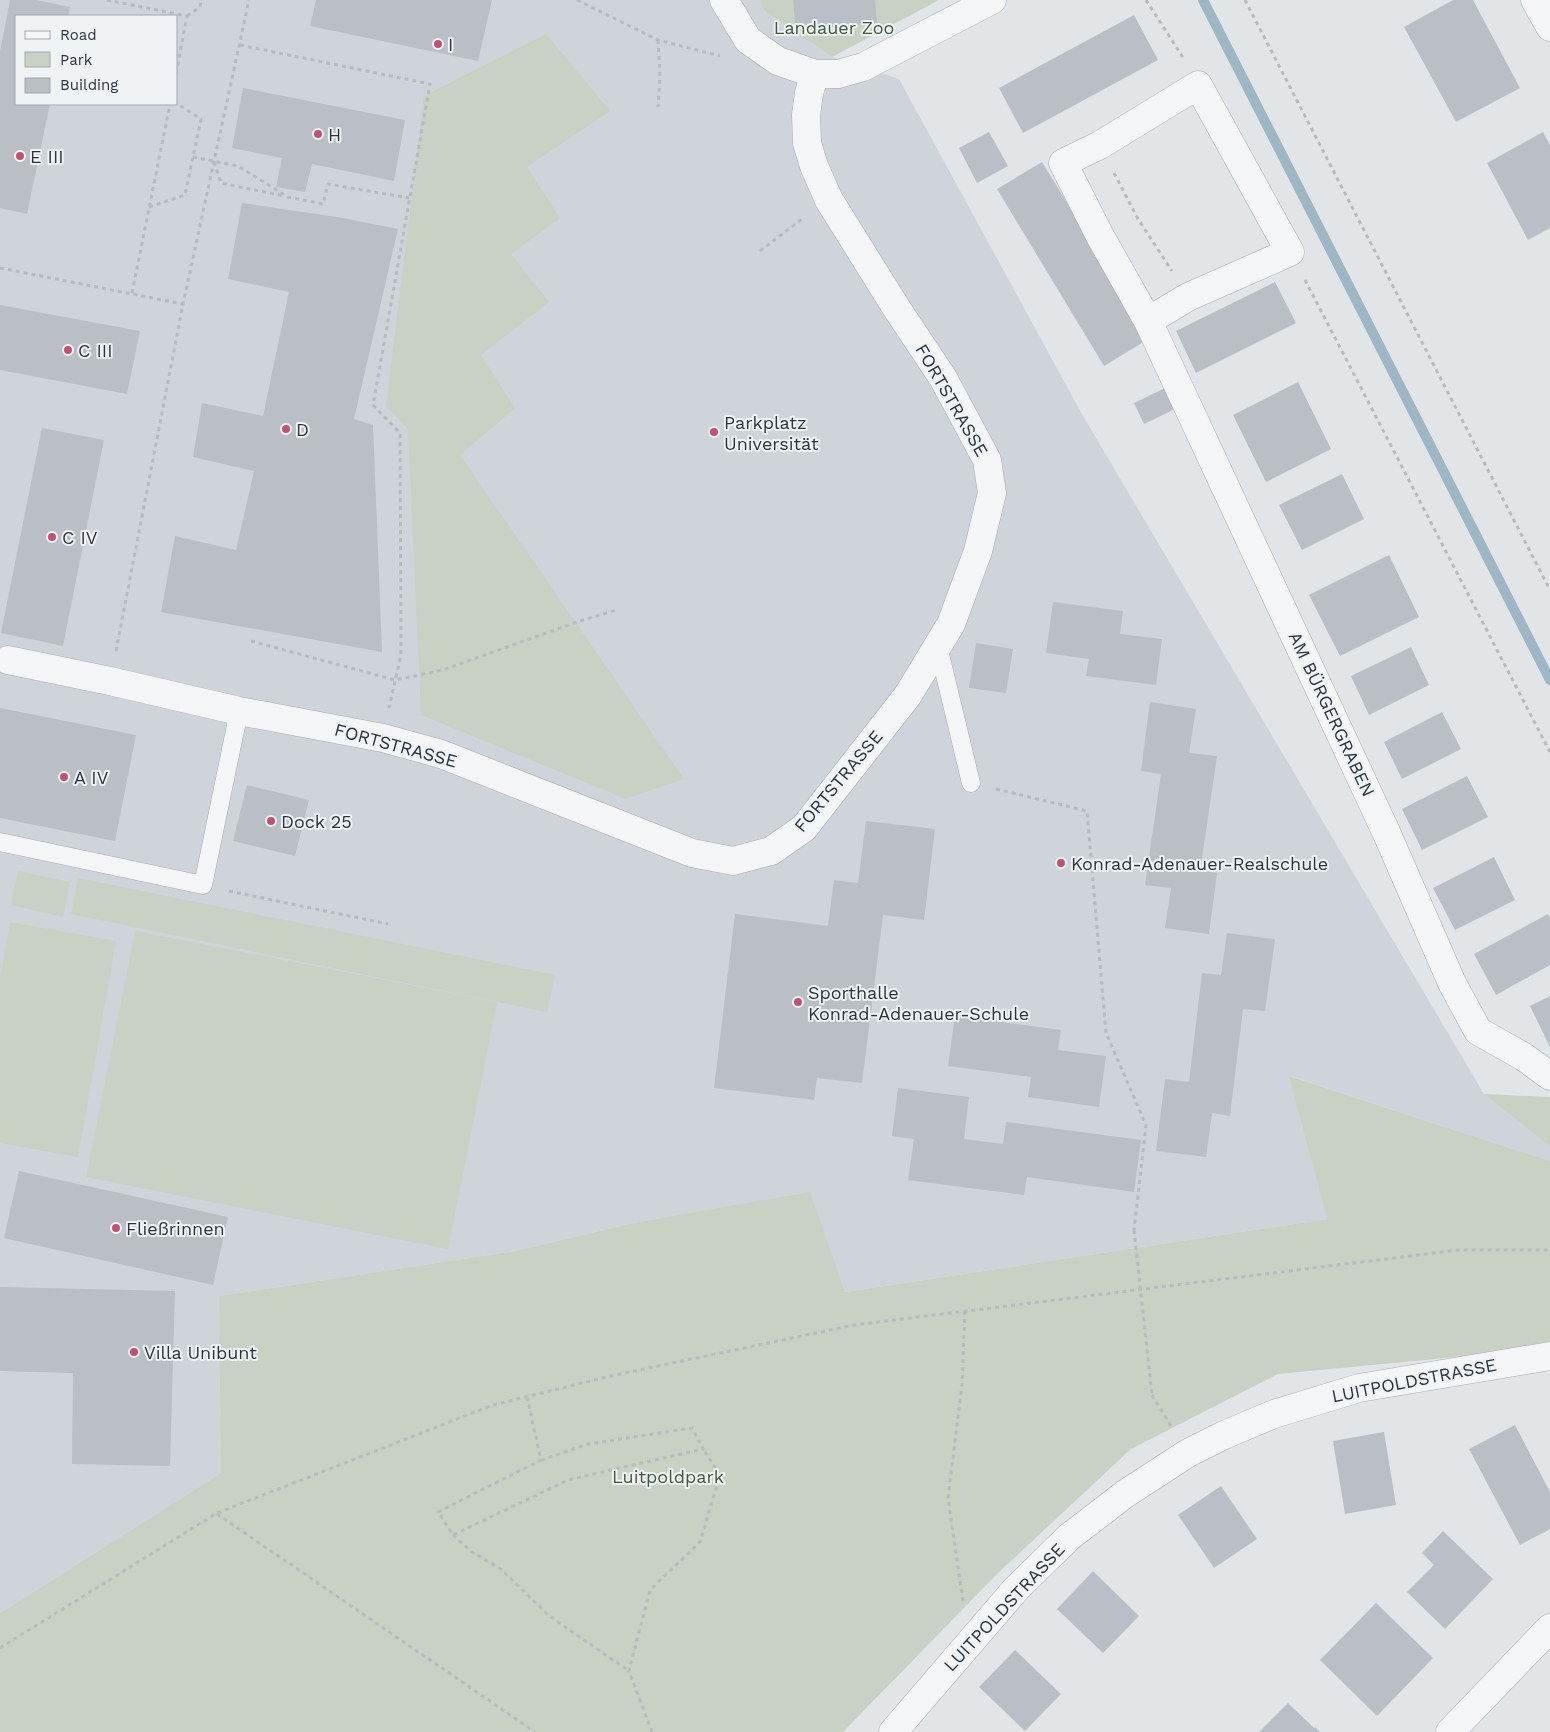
<svg xmlns="http://www.w3.org/2000/svg" width="1550" height="1732" font-family="'Work Sans',sans-serif">
  <style>
    .built { fill: #cfd4da; fill-rule: evenodd }
    .green { fill: #c8d1c3 }
    .lines { fill: none; stroke-linecap: round; stroke-linejoin: round }
    .stream { stroke: #9fb6c5; stroke-width: 10 }
    .building { fill: #b9bfc5 }
    .lane-casing { stroke: #a7acb2; stroke-width: 19 }
    .street-casing { stroke: #a7acb2; stroke-width: 29 }
    .path { stroke: #b7bbc0; stroke-width: 3; stroke-dasharray: 4 4; stroke-linecap: butt }
    .lane { stroke: #f3f5f7; stroke-width: 18 }
    .street { stroke: #f3f5f7; stroke-width: 28 }
    .path-bridge { stroke: #b7bbc0; stroke-width: 3; stroke-dasharray: 4 4; stroke-linecap: butt }
    .poi-dot { fill: #c25170; stroke: #f0f3f6; stroke-width: 2 }
    .labels { text-anchor: middle; dominant-baseline: central; stroke-width: 4; stroke-linejoin: round; paint-order: stroke }
    .park-label { font-size: 18px; fill: #435939; stroke: #f0f3f6 }
    .poi-label { font-size: 18px; fill: #2b343e; stroke: #f0f3f6; text-anchor: start }
    .street-label { font-size: 18px; fill: #2b343e; stroke: #f0f3f6 }
  </style>
  <rect width="100%" height="100%" fill="#e1e5e8"/>
  <!-- built -->
  <path class="built" d="M0,0H761L763,10L832,57L899,79L1083,416L1484,1094L1550,1147V1161L1290,1076L1327,1219L845,1292L809,1193L633,1223L515,1251L220,1296L221,1473L0,1613ZM16,16H176V104H16Z"/>
  <!-- green -->
  <g class="green">
    <path d="M761,0H939L832,57L763,10Z"/>
    <path d="M546,34L610,111L527,167L560,218L511,254L549,302L481,355L515,408L460,455L684,779L626,799L421,715L408,429L386,406L424,96Z"/>
    <path d="M18,871L70,882L63,917L11,905Z"/>
    <path d="M78,878L555,975L547,1012L71,914Z"/>
    <path d="M10,922L116,941L78,1157L0,1143V979Z"/>
    <path d="M135,931L497,1002L448,1249L86,1177Z"/>
    <path d="M1289,1076L1550,1161V1348L1278,1374L1131,1449L997,1574L843,1732H0V1613L221,1473L219,1296L515,1251L633,1223L810,1192L845,1292L1327,1219Z"/>
    <path d="M1484,1094L1550,1097V1147Z"/>
  </g>
  <g class="lines">
    <!-- stream -->
    <path class="stream" d="M1203,0L1550,680"/>
  </g>
  <!-- building -->
  <g class="building">
    <path d="M10,0H36L70,7L68,16H16V104H50L27,214L0,208V51Z"/>
    <path d="M316,0H492L478,61L310,26Z"/>
    <path d="M793,0H875L877,23L796,31Z"/>
    <path d="M1453,0H1473L1520,88L1456,122L1404,27Z"/>
    <path d="M1134,15L1158,60L1023,133L999,88Z"/>
    <path d="M243,88L405,120L394,181L312,164L305,192L276,187L282,158L232,148Z"/>
    <path d="M989,132L1008,166L977,183L959,148Z"/>
    <path d="M1543,132L1550,145V228L1528,240L1487,163Z"/>
    <path d="M1042,162L1150,338L1104,366L997,189Z"/>
    <path d="M242,203L343,218L398,229L354,419L373,425L382,652L161,612L175,536L236,550L254,471L193,457L202,403L263,416L289,292L228,279Z"/>
    <path d="M1275,282L1296,323L1196,373L1176,331Z"/>
    <path d="M0,305L140,331L127,394L0,370Z"/>
    <path d="M1298,382L1331,449L1266,482L1233,415Z"/>
    <path d="M1165,388L1175,409L1144,424L1134,403Z"/>
    <path d="M42,428L104,440L63,646L1,633Z"/>
    <path d="M1342,474L1364,519L1302,550L1279,505Z"/>
    <path d="M1389,555L1419,617L1340,656L1309,595Z"/>
    <path d="M1053,602L1123,611L1120,634L1162,639L1156,685L1086,676L1089,659L1046,653Z"/>
    <path d="M976,643L1013,649L1006,693L969,688Z"/>
    <path d="M1411,647L1429,685L1369,715L1351,676Z"/>
    <path d="M1150,702L1196,709L1189,753L1217,756L1200,871L1217,873L1209,934L1165,928L1171,888L1145,885L1161,774L1141,771Z"/>
    <path d="M0,708L136,735L115,841L0,818Z"/>
    <path d="M1442,712L1461,749L1402,779L1384,742Z"/>
    <path d="M1467,776L1488,817L1422,850L1402,809Z"/>
    <path d="M247,785L309,800L295,856L233,841Z"/>
    <path d="M866,821L935,829L924,920L883,915L862,1083L817,1078L814,1100L714,1088L735,914L828,926L834,880L858,883Z"/>
    <path d="M1494,857L1515,900L1455,930L1433,888Z"/>
    <path d="M1548,914L1550,918V965L1496,995L1474,954Z"/>
    <path d="M1227,933L1275,939L1265,1011L1243,1009L1230,1116L1212,1113L1206,1157L1156,1151L1165,1079L1189,1082L1202,973L1221,975Z"/>
    <path d="M1550,996V1047L1530,1006Z"/>
    <path d="M955,1016L1061,1030L1058,1050L1106,1056L1099,1107L1028,1097L1031,1077L948,1066Z"/>
    <path d="M898,1088L969,1097L964,1139L1003,1144L1006,1122L1141,1140L1134,1192L1027,1177L1024,1195L908,1180L914,1139L892,1136Z"/>
    <path d="M19,1171L228,1217L213,1285L4,1238Z"/>
    <path d="M0,1287L175,1291L170,1466L72,1464L73,1373L0,1371Z"/>
    <path d="M1515,1425L1550,1492V1529L1520,1545L1469,1449Z"/>
    <path d="M1384,1432L1396,1505L1345,1514L1333,1441Z"/>
    <path d="M1221,1486L1257,1539L1214,1568L1178,1515Z"/>
    <path d="M1443,1531L1493,1579L1445,1629L1407,1592L1434,1565L1422,1553Z"/>
    <path d="M1093,1571L1139,1616L1103,1653L1057,1609Z"/>
    <path d="M1376,1603L1433,1658L1377,1716L1320,1660Z"/>
    <path d="M1015,1650L1061,1694L1025,1731L979,1687Z"/>
    <path d="M1288,1703L1314,1728L1315,1727L1320,1732H1259Z"/>
  </g>
  <g class="lines">
    <!-- lane casing -->
    <g class="lane-casing">
      <g id="lane">
        <path d="M938,646L971,783"/>
        <path d="M0,842L203,885L239,711"/>
      </g>
    </g>
    <!-- street casing -->
    <g class="street-casing">
      <g id="street">
        <path d="M724,0L748,40L778,61L815,74H838L863,67L992,0"/>
        <path d="M1535,0L1550,27"/>
        <path d="M1148,321L1188,297L1290,252L1198,85L1100,145L1063,163L1100,236L1148,321L1387,834L1452,983L1478,1031L1524,1057L1550,1076"/>
        <path d="M8,660L110,681L239,711L383,738L441,754L692,853L733,861L771,851L804,828L908,695L951,624L978,551L992,493L987,460L943,378L897,309L829,200L814,166L807,143L806,115L809,93L815,74"/>
        <path d="M893,1732L1016,1589L1069,1537L1125,1494L1188,1453L1224,1435L1274,1414L1359,1388L1550,1356"/>
        <path d="M1450,1732L1550,1628"/>
      </g>
    </g>
    <!-- path -->
    <g class="path">
      <path d="M107,0L187,16L176,74"/>
      <path d="M577,0L658,40L720,56"/>
      <path d="M1146,0L1184,59"/>
      <path d="M1245,0L1550,590"/>
      <path d="M187,16L200,7L201,0"/>
      <path d="M658,40L660,76L658,107"/>
      <path d="M240,45L430,84L373,405L400,433L401,655L389,708"/>
      <path d="M193,157L238,166L288,197L323,204L328,184L409,198"/>
      <path d="M214,162L221,183L284,196"/>
      <path d="M1114,173L1138,219L1172,271"/>
      <path d="M149,207L185,195L201,119L176,103"/>
      <path d="M760,251L803,218"/>
      <path d="M0,268L183,304"/>
      <path d="M1305,280L1550,752"/>
      <path d="M132,293L170,104"/>
      <path d="M251,641L395,680L443,670L574,623L616,610"/>
      <path d="M116,651L183,304L249,0"/>
      <path d="M996,789L1087,811L1106,1033L1146,1125L1134,1230"/>
      <path d="M229,891L388,924"/>
      <path d="M1152,1395L1171,1426"/>
      <path d="M527,1397L541,1460L438,1512L453,1535L568,1480L703,1449L692,1428L588,1444L541,1460"/>
      <path d="M217,1514L535,1732"/>
      <path d="M453,1535L472,1552L501,1569L548,1615L629,1671"/>
      <path d="M963,1601L948,1498L962,1385L965,1311"/>
      <path d="M0,1648L217,1513L493,1405L606,1377L854,1325L1458,1250H1550"/>
      <path d="M652,1732L629,1671L650,1590L700,1542L720,1475L703,1449"/>
    </g>
    <!-- lane -->
    <use href="#lane" class="lane"/>
    <!-- street -->
    <use href="#street" class="street"/>
    <!-- path-bridge -->
    <path class="path-bridge" d="M1134,1230L1152,1395"/>
  </g>
  <!-- markers -->
  <g class="poi-dot">
    <circle cx="438" cy="44" r="5"/>
    <circle cx="318" cy="134" r="5"/>
    <circle cx="20" cy="156" r="5"/>
    <circle cx="68" cy="350" r="5"/>
    <circle cx="286" cy="429" r="5"/>
    <circle cx="714" cy="432" r="5"/>
    <circle cx="52" cy="537" r="5"/>
    <circle cx="64" cy="777" r="5"/>
    <circle cx="271" cy="821" r="5"/>
    <circle cx="1061" cy="863" r="5"/>
    <circle cx="798" cy="1002" r="5"/>
    <circle cx="116" cy="1228" r="5"/>
    <circle cx="134" cy="1352" r="5"/>
  </g>
  <g class="labels">
    <!-- park labels -->
    <g class="park-label">
      <text x="834" y="27">Landauer Zoo</text>
      <text x="668" y="1476">Luitpoldpark</text>
    </g>
    <!-- poi labels -->
    <g class="poi-label">
      <text x="448" y="44">I</text>
      <text x="328" y="134">H</text>
      <text x="30" y="156">E III</text>
      <text x="78" y="350">C III</text>
      <text x="724" y="422">Parkplatz<tspan x="724" dy="21">Universität</tspan></text>
      <text x="296" y="429">D</text>
      <text x="62" y="537">C IV</text>
      <text x="74" y="777">A IV</text>
      <text x="281" y="821">Dock 25</text>
      <text x="1071" y="863">Konrad-Adenauer-Realschule</text>
      <text x="808" y="992">Sporthalle<tspan x="808" dy="21">Konrad-Adenauer-Schule</tspan></text>
      <text x="126" y="1228">Fließrinnen</text>
      <text x="144" y="1352">Villa Unibunt</text>
    </g>
    <!-- street labels -->
    <g class="street-label">
      <text transform="translate(952 400) rotate(60)">FORTSTRASSE</text>
      <text transform="translate(1332 714) rotate(65)">AM BÜRGERGRABEN</text>
      <text transform="translate(396 745) rotate(15)">FORTSTRASSE</text>
      <text transform="translate(838 781) rotate(-50)">FORTSTRASSE</text>
      <text transform="translate(1414 1380) rotate(-11)">LUITPOLDSTRASSE</text>
      <text transform="translate(1004 1607) rotate(-47)">LUITPOLDSTRASSE</text>
    </g>
  </g>
  <!-- legend -->
  <rect x="15" y="15" width="162" height="90" fill="#f0f3f6" stroke="#a1a7ac"/>
  <rect x="25" y="31" width="25" height="8" fill="#f3f5f7" stroke="#a1a7ac"/>
  <text x="60" y="40" font-size="15" fill="#2b343e">Road</text>
  <rect x="25" y="52" width="25" height="15" fill="#c8d1c3" stroke="#a1a7ac"/>
  <text x="60" y="65" font-size="15" fill="#2b343e">Park</text>
  <rect x="25" y="78" width="25" height="15" fill="#b9bfc5" stroke="#a1a7ac"/>
  <text x="60" y="90" font-size="15" fill="#2b343e">Building</text>
</svg>
